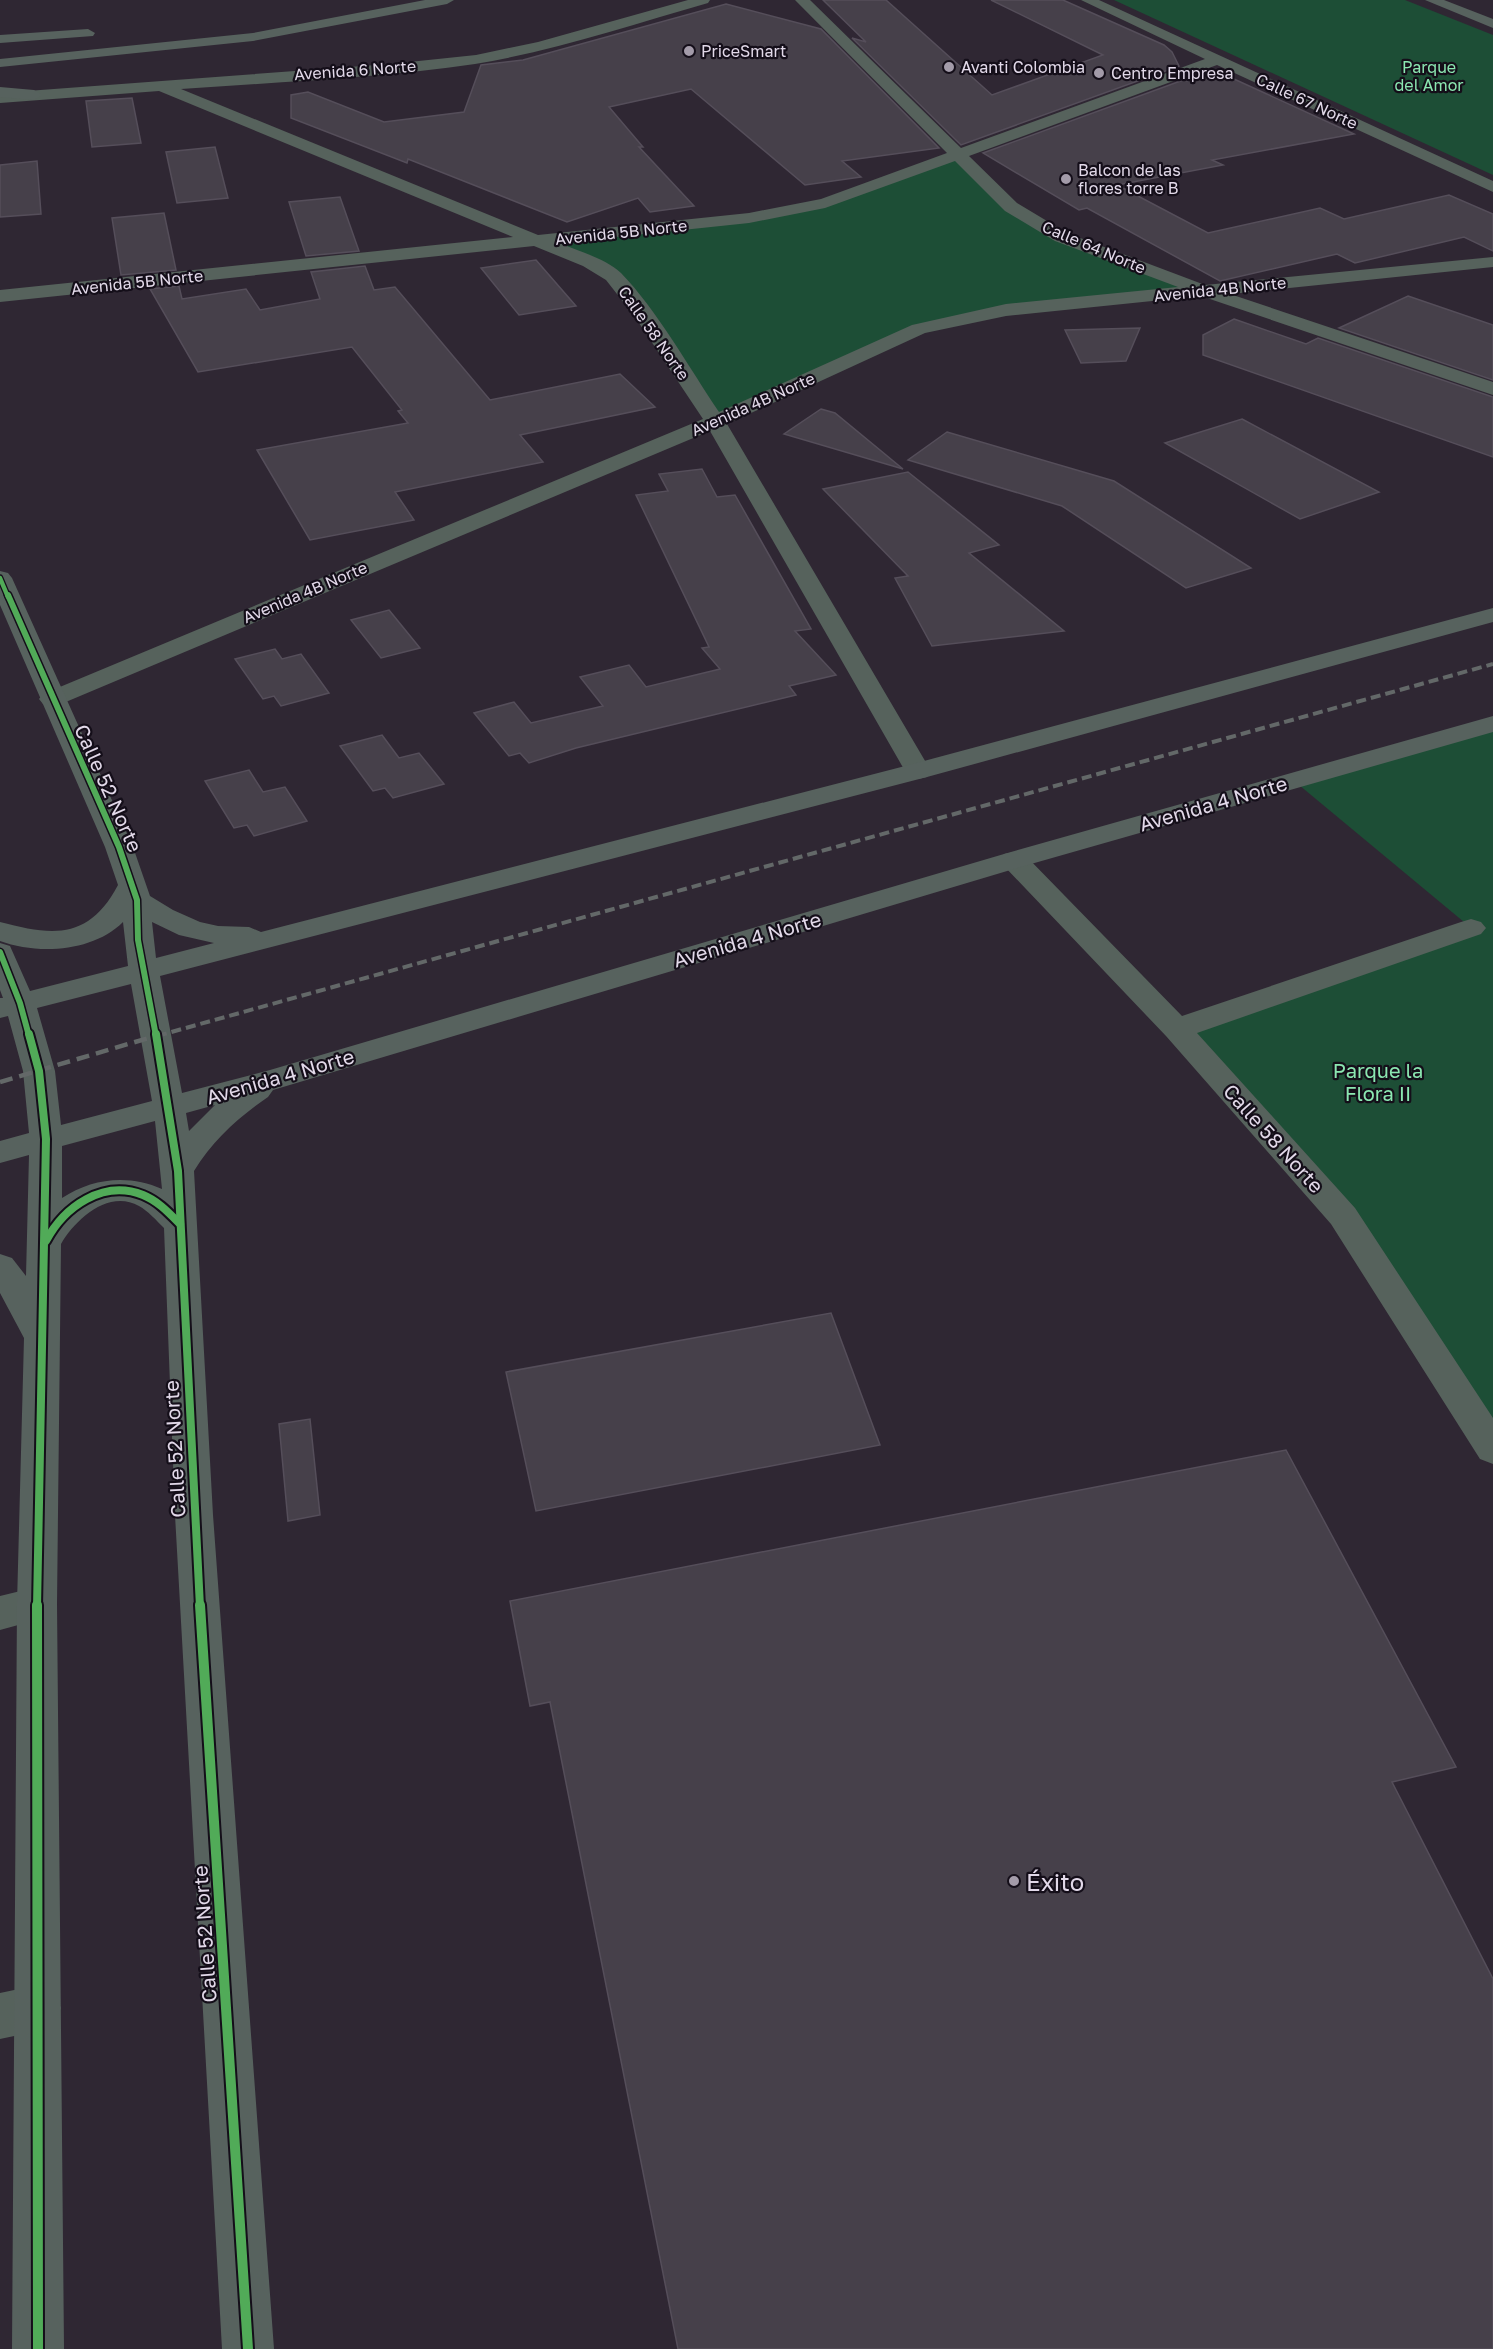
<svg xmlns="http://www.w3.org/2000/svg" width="1493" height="2349" font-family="'Golos Text',sans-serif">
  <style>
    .green { fill: #1d4e36 }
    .building { fill: #46404a; stroke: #554e5a; stroke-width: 1.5 }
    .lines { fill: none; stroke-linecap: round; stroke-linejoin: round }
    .minor { fill: #56625c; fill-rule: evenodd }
    .major { fill: #57625e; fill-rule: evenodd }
    .rail-far1 { stroke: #636868; stroke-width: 4; stroke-dasharray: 10 5; stroke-linecap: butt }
    .rail { stroke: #636868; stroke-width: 4.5; stroke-dasharray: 13 7; stroke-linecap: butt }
    .cycleway-far3-casing { stroke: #140e19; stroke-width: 7 }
    .cycleway-far2-casing { stroke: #140e19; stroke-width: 9 }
    .cycleway-far1-casing { stroke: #140e19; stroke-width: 12 }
    .cycleway-casing { stroke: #140e19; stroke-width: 14 }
    .cycleway-far3 { stroke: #51ab58; stroke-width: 4.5 }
    .cycleway-far2 { stroke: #51ab58; stroke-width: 6 }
    .cycleway-far1 { stroke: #51ab58; stroke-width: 8 }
    .cycleway { stroke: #51ab58; stroke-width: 10 }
    .poi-dot { fill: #a39ba9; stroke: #140e19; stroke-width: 2 }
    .labels { text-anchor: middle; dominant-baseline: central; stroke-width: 4.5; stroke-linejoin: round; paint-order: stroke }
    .far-poi-label { font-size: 16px; fill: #e2d9e9; stroke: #140e19; text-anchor: start }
    .far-park-label { font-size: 16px; fill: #8be7b1; stroke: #140e19 }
    .far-street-label { font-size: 16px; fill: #e2d9e9; stroke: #140e19 }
    .street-label { font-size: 20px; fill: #e2d9e9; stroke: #140e19 }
    .park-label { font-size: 20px; fill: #8be7b1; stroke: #140e19 }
    .near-poi-label { font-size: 24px; fill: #e2d9e9; stroke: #140e19; text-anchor: start }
  </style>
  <rect width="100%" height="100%" fill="#2f2733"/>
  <!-- green -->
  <g class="green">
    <path d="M1114,0H1405L1493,35V175Z"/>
    <path d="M957,154L1040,226L1204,291L1006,310L919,329L715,422L613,276L537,241L799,210Z"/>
    <path d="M1493,724V1449L1343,1216L1177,1029L1470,927L1293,780Z"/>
  </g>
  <!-- building -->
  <g class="building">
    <path d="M823,0H886L992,95L1103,55L991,0H1063L1164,45L1172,52L1179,66L961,145L852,38L866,42Z"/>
    <path d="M726,4L821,29L939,148L842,161L861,177L805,185L691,89L609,107L643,147H639L694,206L650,212L638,198L567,222L408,159L407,163L291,118V95L308,92L384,122L464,112L481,65L523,60Z"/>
    <path d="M1223,74L1354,134L1212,160L1223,165L1117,185L1208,233L1320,208L1344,219L1449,195L1493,214V251L1464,237L1355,263L1337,254L1220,281L1087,208L1079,210L983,153L1186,79L1187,81Z"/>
    <path d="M132,98L141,143L92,147L86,101Z"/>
    <path d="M215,147L228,198L177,203L166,152Z"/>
    <path d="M37,161L41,214L0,217V165Z"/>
    <path d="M340,197L359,251L306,256L289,202Z"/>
    <path d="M164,213L176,270L121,275L112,218Z"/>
    <path d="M536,260L576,306L519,315L481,268Z"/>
    <path d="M365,266L374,290L395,287L490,400L620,374L655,407L520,435L543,462L395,492L414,520L310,540L257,450L408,423L398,411L402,410L352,347L198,372L150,289L179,286L182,299L246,289L260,310L320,299L311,272Z"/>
    <path d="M1408,296L1493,325V380L1339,328Z"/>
    <path d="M1234,319L1306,344L1318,338L1493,397V457L1203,355V335Z"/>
    <path d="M1140,328L1126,361L1081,363L1065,330Z"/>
    <path d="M821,409L835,413L903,469L784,434Z"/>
    <path d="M1242,419L1379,492L1300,519L1165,443Z"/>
    <path d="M947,432L1114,481L1251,568L1186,588L1062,506L908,460Z"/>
    <path d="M702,469L717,497L735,495L811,629L795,631L836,675L789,686L796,695L576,748L529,763L520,753L509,756L474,713L514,702L531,723L603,706L580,677L629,665L646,687L720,669L702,648L709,647L636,495L668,491L659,474Z"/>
    <path d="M908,472L999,545L969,553L1064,631L932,646L895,578L908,576L823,489Z"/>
    <path d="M389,610L420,648L381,658L351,620Z"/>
    <path d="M275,649L282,659L301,654L329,693L281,706L274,696L263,699L235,659Z"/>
    <path d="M382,735L399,758L419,753L444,784L393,798L385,788L373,791L340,746Z"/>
    <path d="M249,770L263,792L285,787L307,821L254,836L247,825L234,828L205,781Z"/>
    <path d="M831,1313L880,1445L536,1511L506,1372Z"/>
    <path d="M310,1419L320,1515L288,1521L279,1424Z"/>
    <path d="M1286,1450L1456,1767L1392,1782L1493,1979V2349H678L550,1702L530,1706L510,1601Z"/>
  </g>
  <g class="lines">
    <!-- minor -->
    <g class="minor">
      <path d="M688,0H710L708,3C631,25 554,51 475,64C378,78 279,82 181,89L538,235L749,213L821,199L947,153L795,0H810L961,148L1205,59L1081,0H1099L1493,181V192L1217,65L969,156L1017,203L1067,233L1205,285L1493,257V267L1230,294L1493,382V395L1201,296L1006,316L925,333L727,424L931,771L927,777L918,779L909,777L905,771L710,431L61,704L52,707L43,704L39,699L43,694L703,419L635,317L606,280L583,266L534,246L0,302V290L513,237L159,91L0,103V93L390,64L476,55L538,42ZM955,161L1005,211L1055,241L1178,287L1006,304L912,325L719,412C690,369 657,310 621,273C605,258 578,251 559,243L749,223L825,208Z"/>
      <path d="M1014,852L1024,854L1182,1016L1461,922L1471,919L1481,922L1486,928L1481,934L1197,1033L1355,1208L1493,1418V1464L1480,1459L1331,1224L1166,1036L1004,866L1000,860L1004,854Z"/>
      <path d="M37,1587L51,1592L57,1604L51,1616L0,1630V1596Z"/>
      <path d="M38,1985L54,1992L61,2008L54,2024L38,2031L0,2039V1993Z"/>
    </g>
    <!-- major -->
    <g class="major">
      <path d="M425,0H454L447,4L253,41L0,67V59L253,33Z"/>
      <path d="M1425,0H1444L1493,19V28Z"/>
      <path d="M88,29L95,33L93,36L0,43V35Z"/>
      <path d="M0,87L34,90L42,95L34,100L0,97Z"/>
      <path d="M0,571L8,573L12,578L133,847L150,896L173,910L200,922L218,926L249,927L261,932L909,765L1493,608V622L927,777L160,976L182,1093L270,1070L1004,854L1493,716V732L1024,866L273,1090L268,1097C239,1117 213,1140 194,1171L213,1515L274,2349H222L175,1515L164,1228C156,1220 148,1211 139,1206C108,1189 75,1220 61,1244L57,1604L64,2349H12L17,1604L24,1338L0,1293V1254L12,1258L26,1276L29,1155L0,1163V1141L29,1133L23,1071L8,1016L0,1018V998H3L0,990V943L10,946L30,991L128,966L123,922C93,952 38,955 0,941V922C53,936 89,940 118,885L105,847L0,605ZM152,922L179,935L214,943L156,958ZM131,984L152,1101L61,1125L55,1071L37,1008ZM215,1105L189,1131L186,1113ZM155,1121L162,1189C129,1174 92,1178 62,1198V1146Z"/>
    </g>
    <!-- rail-far1 -->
    <path class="rail-far1" d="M157,1036L1493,664"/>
    <!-- rail -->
    <path class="rail" d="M0,1082L162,1034"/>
    <!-- cycleway-far3 casing -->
    <g class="cycleway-far3-casing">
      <path id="cycleway-far3" d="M0,578L8,597"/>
    </g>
    <!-- cycleway-far2 casing -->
    <g class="cycleway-far2-casing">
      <g id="cycleway-far2">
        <path d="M8,595L119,847L137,900L138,940L156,1036"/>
        <path d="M0,952L20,1003L29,1036"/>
      </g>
    </g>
    <!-- cycleway-far1 casing -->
    <g class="cycleway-far1-casing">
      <g id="cycleway-far1">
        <path d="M29,1034L39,1071L46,1139L37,1607"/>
        <path d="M156,1034L178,1171L200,1607"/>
        <path d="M46,1241C64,1207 103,1179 143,1195C158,1201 169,1213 180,1224"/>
      </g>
    </g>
    <!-- cycleway casing -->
    <g class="cycleway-casing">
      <g id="cycleway">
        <path d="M37,1605L38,2349"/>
        <path d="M200,1605L248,2349"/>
      </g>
    </g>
    <!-- cycleway-far3 -->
    <use href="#cycleway-far3" class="cycleway-far3"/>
    <!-- cycleway-far2 -->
    <use href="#cycleway-far2" class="cycleway-far2"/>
    <!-- cycleway-far1 -->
    <use href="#cycleway-far1" class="cycleway-far1"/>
    <!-- cycleway -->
    <use href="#cycleway" class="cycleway"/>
  </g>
  <!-- markers -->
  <g class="poi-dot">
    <circle cx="689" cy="51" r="6"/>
    <circle cx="949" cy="67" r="6"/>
    <circle cx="1099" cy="73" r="6"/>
    <circle cx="1066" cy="179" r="6"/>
    <circle cx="1014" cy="1881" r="6"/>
  </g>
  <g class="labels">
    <!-- far-poi labels -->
    <g class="far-poi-label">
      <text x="701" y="51">PriceSmart</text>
      <text x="961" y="67">Avanti Colombia</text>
      <text x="1111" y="73">Centro Empresa</text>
      <text x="1078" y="170">Balcon de las<tspan x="1078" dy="18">flores torre B</tspan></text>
    </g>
    <!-- far-park labels -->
    <g class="far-park-label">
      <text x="1429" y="67">Parque<tspan x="1429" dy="18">del Amor</tspan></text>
    </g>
    <!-- far-street labels -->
    <g class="far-street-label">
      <text transform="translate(355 70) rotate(-4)">Avenida 6 Norte</text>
      <text transform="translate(1307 101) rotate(25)">Calle 67 Norte</text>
      <text transform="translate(621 232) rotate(-6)">Avenida 5B Norte</text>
      <text transform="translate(1094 247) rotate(23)">Calle 64 Norte</text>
      <text transform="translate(137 282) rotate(-6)">Avenida 5B Norte</text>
      <text transform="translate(1220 289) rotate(-6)">Avenida 4B Norte</text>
      <text transform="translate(654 333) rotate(55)">Calle 58 Norte</text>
      <text transform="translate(753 404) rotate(-24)">Avenida 4B Norte</text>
      <text transform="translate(305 592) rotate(-23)">Avenida 4B Norte</text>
    </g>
    <!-- street labels -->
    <g class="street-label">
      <text transform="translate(109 788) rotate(66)">Calle 52 Norte</text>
      <text transform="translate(1213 803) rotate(-16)">Avenida 4 Norte</text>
      <text transform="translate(747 939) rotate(-16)">Avenida 4 Norte</text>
      <text transform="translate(280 1076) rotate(-16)">Avenida 4 Norte</text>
      <text transform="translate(1274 1138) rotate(48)">Calle 58 Norte</text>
      <text transform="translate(174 1449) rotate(-93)">Calle 52 Norte</text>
      <text transform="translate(204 1934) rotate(-94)">Calle 52 Norte</text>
    </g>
    <!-- park labels -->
    <g class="park-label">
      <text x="1378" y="1070">Parque la<tspan x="1378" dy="23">Flora II</tspan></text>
    </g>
    <!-- near-poi labels -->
    <g class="near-poi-label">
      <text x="1026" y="1881">Éxito</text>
    </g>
  </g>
</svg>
